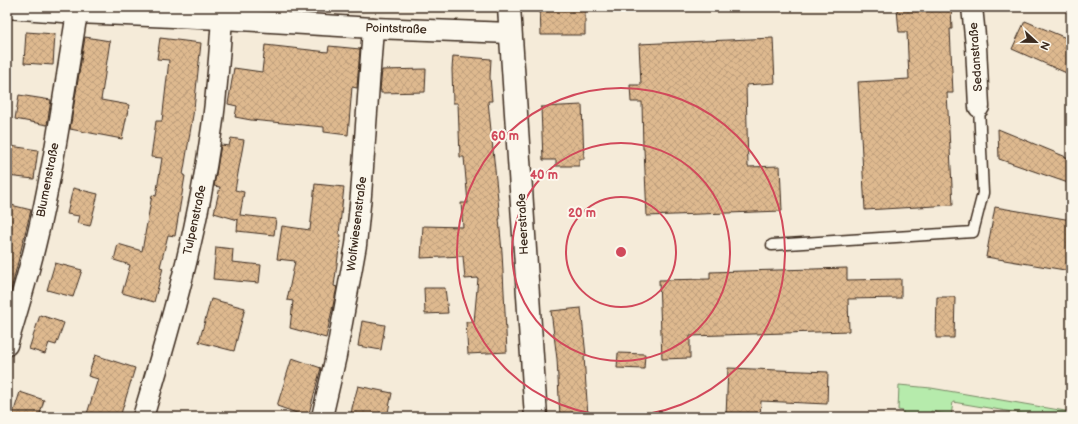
<svg xmlns="http://www.w3.org/2000/svg" width="1078" height="424" font-family="'Balsamiq Sans',sans-serif">
  <style>
    .green { fill: #b6ebac; stroke: #788a65 }
    .building { fill: url(#building-cross-hatch); stroke: #3b2a1e }
    .lines { fill: none; stroke-linecap: round; stroke-linejoin: round }
    .service-casing { stroke: #3b2a1e; stroke-width: 13 }
    .minor-casing { stroke: #3b2a1e; stroke-width: 23 }
    .tertiary-casing { stroke: #3b2a1e; stroke-width: 25 }
    .path { stroke: #3b2a1e; stroke-width: 2.5; stroke-dasharray: 4 3; stroke-linecap: butt }
    .service { stroke: #fbf7ec; stroke-width: 10 }
    .minor { stroke: #fbf7ec; stroke-width: 20 }
    .tertiary { stroke: #fbf7ec; stroke-width: 22 }
    .ring { fill: none; stroke: #d1495b; stroke-width: 2 }
    .labels { text-anchor: middle; dominant-baseline: central; stroke-width: 4; stroke-linejoin: round; paint-order: stroke }
    .street-label { font-size: 12px; fill: #3b2a1e; stroke: #fbf7ec }
    .centre { fill: #d1495b; stroke: #fbf7ec; stroke-width: 2 }
    .ring-label { font-size: 12px; text-anchor: middle; font-weight: bold; fill: #d1495b; stroke: #fbf7ec; stroke-width: 4; stroke-linejoin: round; paint-order: stroke }
  </style>
  <defs>
    <pattern id="building-cross-hatch" width="8" height="8" patternUnits="userSpaceOnUse"><rect width="8" height="8" fill="#deb98f"/><path d="M0 0l8 8M0 8l8-8" fill="none" stroke="#bf9f7b"/></pattern>
  </defs>
  <rect width="100%" height="100%" fill="#f5ebd9"/>
  <filter id="ink" filterUnits="userSpaceOnUse"><feTurbulence type="fractalNoise" baseFrequency=".025" numOctaves="2"/><feDisplacementMap in="SourceGraphic" scale="8" xChannelSelector="R" yChannelSelector="G"/><feConvolveMatrix kernelMatrix="1 2 1 2 8 2 1 2 1" color-interpolation-filters="sRGB"/></filter>
  <g filter="url(#ink)">
    <!-- green -->
    <path class="green" d="M899,385L931,388L1071,412V417H1030V415L953,402L951,416L931,411L930,417H903V411L898,410Z"/>
    <!-- building -->
    <g class="building">
      <path d="M540,7H585V35H541Z"/>
      <path d="M926,7H951L952,29H950L953,93H947L953,205L865,210L858,82L909,79L907,32H899L897,9Z"/>
      <path d="M1025,21L1071,40V75L1012,49Z"/>
      <path d="M26,32L55,34L53,65L24,63Z"/>
      <path d="M85,37L110,41L101,100L129,105L122,139L70,129Z"/>
      <path d="M160,38L201,43L194,109L183,175L185,176L175,236L168,235L160,267L163,268L154,302L122,293L130,265L114,260L118,244L142,251L152,195L156,196L162,158L151,157L156,121H162L169,60L157,59Z"/>
      <path d="M773,38L775,83L746,85L748,167L780,166L782,211L647,216L644,149H643L642,102H631L630,85H641L639,44Z"/>
      <path d="M265,45L328,52L329,46L360,49L357,88L352,87L348,135L324,132V127L251,120L235,117L237,106L228,104L234,68L262,72Z"/>
      <path d="M453,56L491,59L490,77L492,101H488L500,219H499L502,252L507,352L468,354L466,322H474L478,278L465,279L463,256L421,258L423,226L463,227L461,203H468L464,157H460L458,103H453L452,69Z"/>
      <path d="M426,69L425,92L381,93V90H380L382,70Z"/>
      <path d="M19,95L51,100L47,125L15,119Z"/>
      <path d="M582,105L584,159H579V166H556V160H543L541,107Z"/>
      <path d="M998,129L1071,159V184L999,159Z"/>
      <path d="M231,138L244,140L235,190L244,192L240,215L276,219L274,235L237,231L238,220L214,213L220,187L214,186L221,145L229,146Z"/>
      <path d="M10,146L38,150L34,179L7,176V163Z"/>
      <path d="M315,184L344,187L339,234L341,235L334,286L337,287L326,338L290,328L293,301L287,300L295,261L277,259L282,226L310,230Z"/>
      <path d="M73,188L98,194L90,226L77,223L79,216L67,214Z"/>
      <path d="M7,204L31,210L9,298L7,297Z"/>
      <path d="M995,207L1071,220V271L986,257Z"/>
      <path d="M216,247L233,249L232,262L261,265L259,283L213,279Z"/>
      <path d="M55,263L82,270L73,297L47,290Z"/>
      <path d="M847,268V280L901,279V298L848,299L849,331L690,336V358L662,359L659,280L710,279V272Z"/>
      <path d="M424,288H445L448,313L425,314Z"/>
      <path d="M937,297H955L954,338H936Z"/>
      <path d="M211,299L245,308L234,351L199,342Z"/>
      <path d="M581,308L586,356H584L588,417H560L557,359L551,311Z"/>
      <path d="M40,315L64,323L56,345L49,343L45,354L29,349Z"/>
      <path d="M362,321L385,325L381,350L358,346Z"/>
      <path d="M618,353L645,354L644,369L617,368Z"/>
      <path d="M95,355L135,368L120,417H86L98,379L88,376Z"/>
      <path d="M292,358L321,368L308,417L277,406Z"/>
      <path d="M728,368L828,372L827,404L761,401L760,417L726,416Z"/>
      <path d="M358,386L392,393L387,417H351L352,408Z"/>
      <path d="M20,392L44,400L39,417H12Z"/>
    </g>
    <g class="lines">
      <!-- service casing -->
      <g class="service-casing">
        <g id="service">
          <path d="M282,22L283,7"/>
          <path d="M772,245L973,232L983,193L979,107"/>
        </g>
      </g>
      <!-- minor casing -->
      <g class="minor-casing">
        <g id="minor">
          <path d="M972,7L976,46L979,107"/>
          <path d="M7,8L77,13L222,19L373,28L511,33"/>
          <path d="M7,345C17,312 27,279 35,246C54,169 64,91 77,13"/>
          <path d="M143,417C171,324 198,230 211,134C217,96 219,57 222,19"/>
          <path d="M322,417L336,356L356,245L361,195L373,28"/>
        </g>
      </g>
      <!-- tertiary casing -->
      <g class="tertiary-casing">
        <path id="tertiary" d="M509,7L536,417"/>
      </g>
      <!-- path -->
      <g class="path">
        <path d="M963,414L987,417"/>
        <path d="M1012,417H1015"/>
      </g>
      <!-- service -->
      <use href="#service" class="service"/>
      <!-- minor -->
      <use href="#minor" class="minor"/>
      <!-- tertiary -->
      <use href="#tertiary" class="tertiary"/>
    </g>
  </g>
  <!-- distance rings -->
  <g class="ring">
    <circle cx="621" cy="252" r="55"/>
    <circle cx="621" cy="252" r="109"/>
    <circle cx="621" cy="252" r="164"/>
  </g>
  <g class="labels">
    <!-- street labels -->
    <g class="street-label">
      <text transform="translate(396 29) rotate(2)">Pointstraße</text>
      <text transform="translate(976 57) rotate(-94)">Sedanstraße</text>
      <text transform="translate(48 180) rotate(-79)">Blumenstraße</text>
      <text transform="translate(195 220) rotate(-78)">Tulpenstraße</text>
      <text transform="translate(357 224) rotate(-83)">Wolfwiesenstraße</text>
      <text transform="translate(523 224) rotate(-93)">Heerstraße</text>
    </g>
  </g>
  <circle cx="621" cy="252" r="6" class="centre"/>
  <g class="ring-label">
    <text x="505" y="140">60 m</text>
    <text x="544" y="179">40 m</text>
    <text x="582" y="217">20 m</text>
  </g>
  <!-- margin -->
  <rect width="1078" height="424" fill="none" stroke="#fbf7ec" stroke-width="24"/>
  <rect x="12" y="12" width="1054" height="400" fill="none" stroke="#3b2a1e" stroke-width="1.5" filter="url(#ink)"/>
  <!-- north arrow -->
  <g transform="translate(1036 42) rotate(112)" stroke="#fbf7ec" stroke-width="3" paint-order="stroke">
  <path d="M0-3L7 15L0 10L-7 15Z" fill="#3b2a1e"/>
  <text y="-6" font-size="11" font-weight="bold" text-anchor="middle" fill="#3b2a1e">N</text>
  </g>
</svg>
